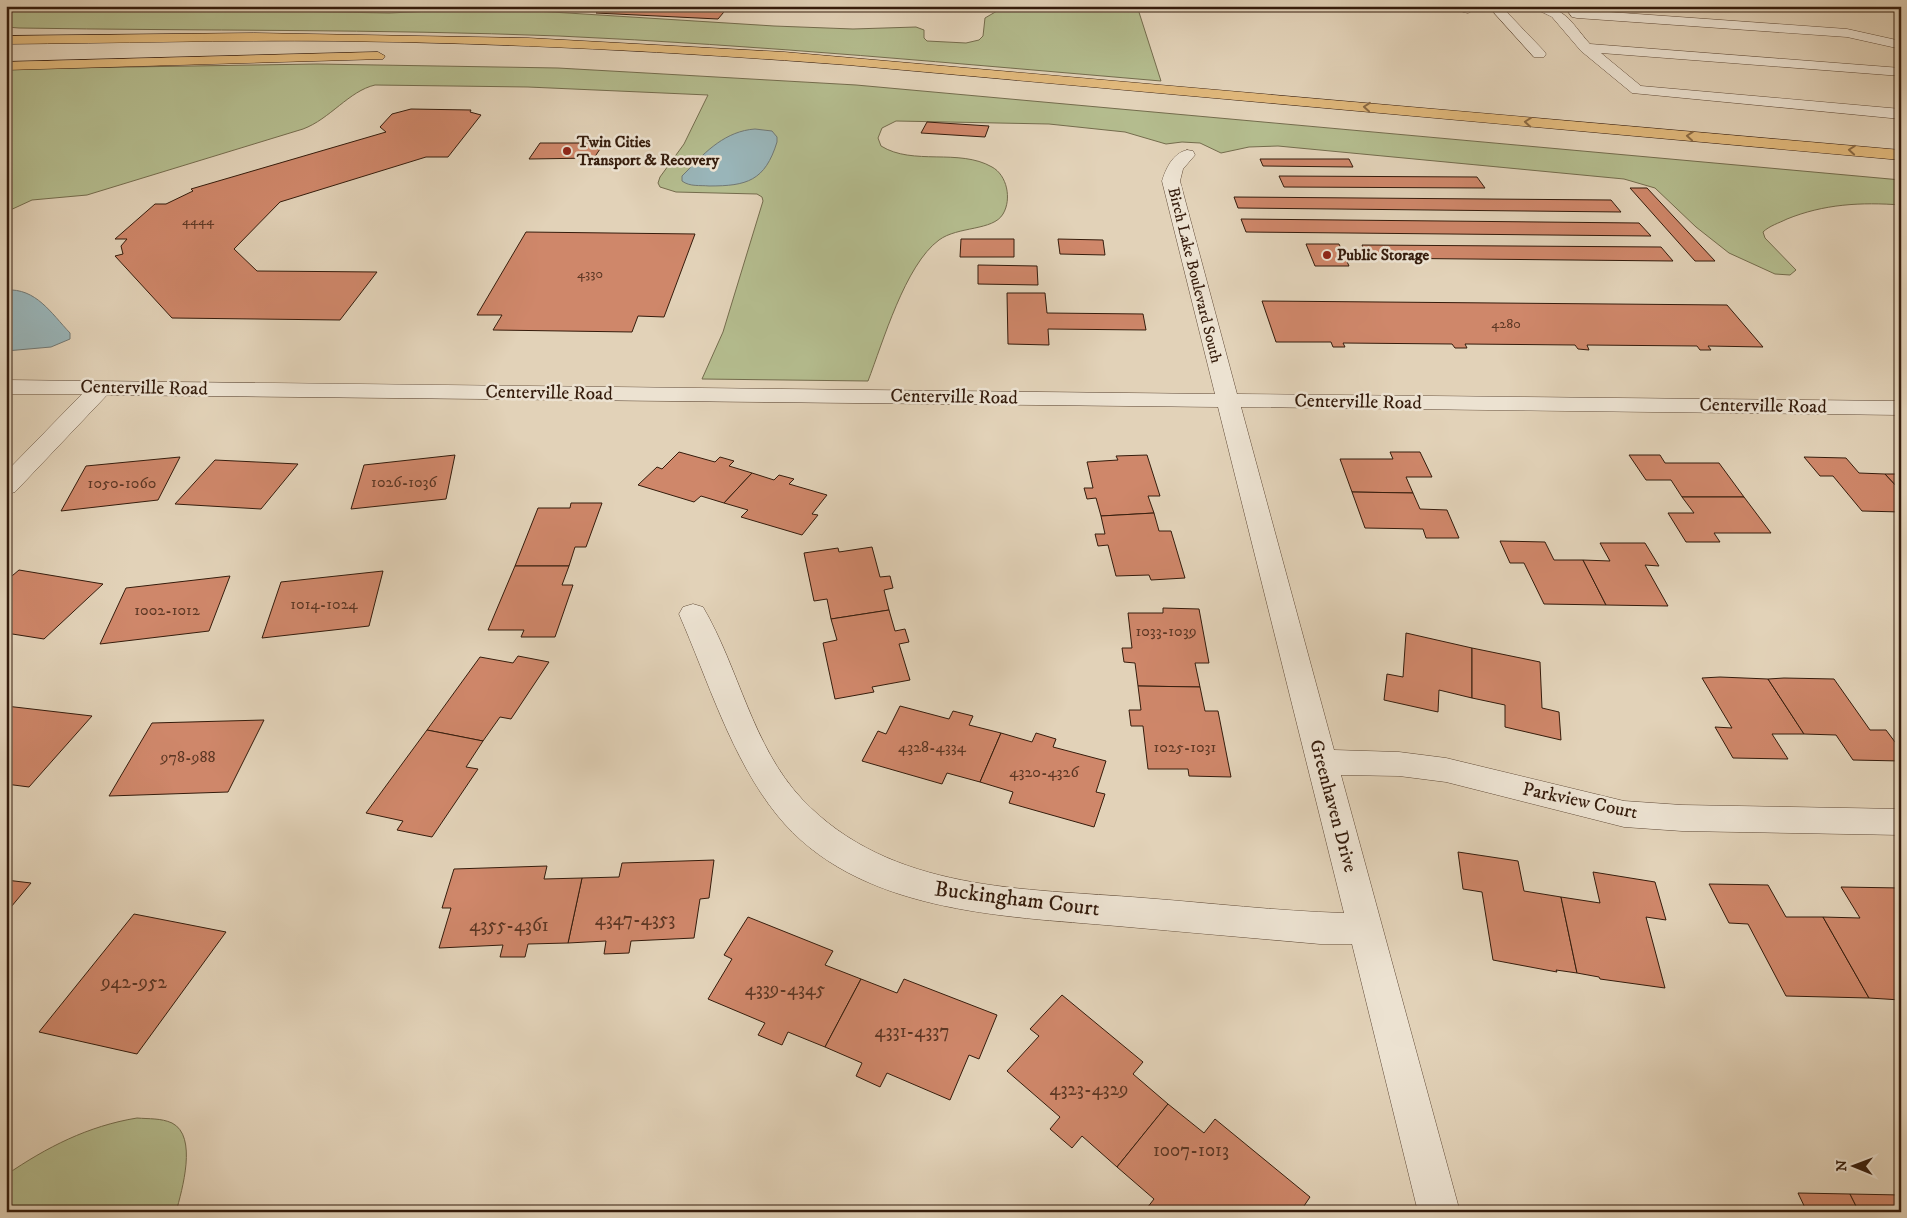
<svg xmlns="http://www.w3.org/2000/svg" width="1907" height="1218" font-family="'IM FELL DW Pica',serif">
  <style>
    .green { fill: #b4bc8e; stroke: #746c4d }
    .water { fill: #99b5b9; stroke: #717874 }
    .building { fill: #cf876a; stroke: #351c0c }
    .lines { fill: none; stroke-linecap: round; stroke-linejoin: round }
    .minor-casing { stroke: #604a37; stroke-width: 1 }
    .highway-casing { stroke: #351c0c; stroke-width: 1 }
    .minor { fill: #ece2d1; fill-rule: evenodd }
    .highway { fill: #e1b97c; fill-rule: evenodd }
    .oneway { stroke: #8b6a44 }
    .poi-dot { fill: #8f2418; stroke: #ece2d1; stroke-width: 2 }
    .labels { text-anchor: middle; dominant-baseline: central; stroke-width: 5; stroke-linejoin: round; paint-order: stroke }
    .far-number-label { font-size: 14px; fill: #5c3724 }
    .far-poi-label { font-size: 16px; font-weight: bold; fill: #351c0c; stroke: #ece2d1; text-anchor: start }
    .far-street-label { font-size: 16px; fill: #351c0c; stroke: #ece2d1 }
    .number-label { font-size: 16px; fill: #5c3724 }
    .street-label { font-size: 19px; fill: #351c0c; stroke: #ece2d1 }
    .near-number-label { font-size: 19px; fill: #5c3724 }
    .near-street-label { font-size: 22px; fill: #351c0c; stroke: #ece2d1 }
  </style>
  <rect width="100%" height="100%" fill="#e2d2b8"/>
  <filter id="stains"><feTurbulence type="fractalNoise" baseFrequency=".004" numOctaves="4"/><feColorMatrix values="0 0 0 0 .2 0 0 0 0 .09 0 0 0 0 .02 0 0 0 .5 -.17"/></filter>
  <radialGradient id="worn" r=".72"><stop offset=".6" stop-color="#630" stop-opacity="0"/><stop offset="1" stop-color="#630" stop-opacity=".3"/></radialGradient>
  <!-- green -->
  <g class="green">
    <path d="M6,6L389,13L455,10L459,6H513L536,11L774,26L853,29L916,27L924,30V38L927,41L966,43L979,40L983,36L985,18L997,11L1137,6L1161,81C961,64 760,45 559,36C379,29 199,31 19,28L6,27Z"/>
    <path d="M317,64L558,68L856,85L1901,180V205C1861,202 1824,204 1787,219C1779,223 1769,226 1763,232L1765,238L1796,270L1790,275L1775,274L1729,253L1696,227L1655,188L1624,179L1278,146L1249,147L1221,153L1200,143L1182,142L1166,144L1125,132L1049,124L896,121L882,128L878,138L881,146C913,166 959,148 992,167C1007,175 1012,199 1003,214C993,231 958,226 939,240C905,265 883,342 868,381L702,379L723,332L763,201L762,197L757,194L676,192L660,187L658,183L660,177L684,144L708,95L528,87L375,85C349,91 330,119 303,129L87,195L32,200L6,212V69Z"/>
    <path d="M137,1118C149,1119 161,1118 172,1123C198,1136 182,1190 176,1212H6V1175C47,1147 88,1126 137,1118Z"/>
  </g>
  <!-- water -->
  <g class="water">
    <path d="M755,129L772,131L777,137V142C765,181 747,186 709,186C700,185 690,187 682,181V176L687,171C706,151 726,131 755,129Z"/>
    <path d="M6,290C36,288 51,313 70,333V339L51,347L6,351Z"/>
  </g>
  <!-- building -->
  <g class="building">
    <path d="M604,6H729L718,19L596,13Z"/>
    <path d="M411,109L471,110L470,112L481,115L448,157H426L280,202L234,249L257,271L377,272L340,320L172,318L115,256L123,254L121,246L127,239H115L155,204H166L193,191L191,189L386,132L380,127L392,114Z"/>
    <path d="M927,122L989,126L985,137L921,133Z"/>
    <path d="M540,143H604L594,158L529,159Z"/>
    <path d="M1260,159H1349L1353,167L1263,166Z"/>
    <path d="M1279,176L1477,177L1485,188L1284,187Z"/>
    <path d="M1630,188H1647L1715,261H1695Z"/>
    <path d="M1234,197L1611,200L1621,212L1238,208Z"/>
    <path d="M1241,219L1639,223L1651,236L1246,232Z"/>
    <path d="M526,232L695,234L664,317L638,316L632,332L493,330L502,315H477Z"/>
    <path d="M961,239H1014V257H960Z"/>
    <path d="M1058,239L1103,240L1105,255L1060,254Z"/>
    <path d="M1306,244H1339L1349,266H1315Z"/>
    <path d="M1362,245L1661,247L1673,261L1368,258Z"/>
    <path d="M978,265L1037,266L1038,285L978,284Z"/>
    <path d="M1007,293H1045L1047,313L1143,314L1146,330L1048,329L1049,345L1008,344Z"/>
    <path d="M1262,301L1727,305L1763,347L1708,346L1711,350H1700L1697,346L1587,345L1589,350L1578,349L1575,345L1465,344L1467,348H1455L1452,344L1343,343L1345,347H1333L1331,342H1276Z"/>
    <path d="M679,452L715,462L720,457L734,461L729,466L752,473L724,503L701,496L694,502L638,485L657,467L662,469Z"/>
    <path d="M1390,452H1420L1432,477H1406L1413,493L1352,492L1340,459H1393Z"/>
    <path d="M455,455L446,499L351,509L364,465Z"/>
    <path d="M1147,455L1160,496H1148L1154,513L1101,516L1096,498L1087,499L1084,488H1093L1087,462L1118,460L1116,456Z"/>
    <path d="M1629,455H1660L1665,463H1719L1744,497H1682L1671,480H1646Z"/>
    <path d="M180,457L158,500L61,511L86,466Z"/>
    <path d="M1804,457L1846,458L1859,473L1885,474L1901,491V512L1862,511L1833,476H1820Z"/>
    <path d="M215,460L298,464L261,509L175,504Z"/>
    <path d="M752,473L774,480L779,475L794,479L789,484L827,495L812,514L818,515L802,535L741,517L748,510L724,503Z"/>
    <path d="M1885,474H1901V491Z"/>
    <path d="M1352,492L1413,493L1420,509L1447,510L1459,538H1426L1423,529L1365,528Z"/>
    <path d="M1682,497H1744L1771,533H1714L1720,542H1686L1668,513H1694Z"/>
    <path d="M571,503H602L586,547H575L569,566H515L538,508H570Z"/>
    <path d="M1154,513L1159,531H1171L1185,578L1151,580L1149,575L1116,576L1108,545L1098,546L1095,534H1105L1101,516Z"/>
    <path d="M1500,541L1545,542L1554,560H1583L1606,605L1544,604L1524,563H1510Z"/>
    <path d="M1600,543H1645L1659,566L1645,565L1668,606L1606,605L1583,560L1610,561Z"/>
    <path d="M872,547L880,577L890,576L893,588L884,590L889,610L831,619L827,599L814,601L804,553L838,548L839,552Z"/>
    <path d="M515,566H569L562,585H573L555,637H521L524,630H488Z"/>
    <path d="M19,570L103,584L44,639L6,633V581Z"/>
    <path d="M383,571L369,626L262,638L281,582Z"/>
    <path d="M230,576L209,631L100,644L126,588Z"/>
    <path d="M1163,608L1199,609L1209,663H1195L1200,687L1138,686L1135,663L1124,662L1122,648H1132L1128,613H1163Z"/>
    <path d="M889,610L895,631L905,629L909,642L899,644L910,680L872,687L874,692L835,699L823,643L837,640L831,619Z"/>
    <path d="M1406,633L1472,648V698L1439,690L1438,712L1384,700L1387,674L1403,677Z"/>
    <path d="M1472,648L1540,662L1542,708L1559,712L1561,740L1505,727V705L1472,698Z"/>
    <path d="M518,656L549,662L511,719L500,717L483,741L427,730L480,657L513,663Z"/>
    <path d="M1720,677L1768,679L1804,734H1772L1788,759L1733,758L1715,727L1732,728L1702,678Z"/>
    <path d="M1784,678L1834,679L1870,730H1886L1901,750V761L1853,760L1836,735L1804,734L1768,679Z"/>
    <path d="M1138,686L1200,687L1205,711H1218L1231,777L1189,776L1188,769H1148L1143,726H1131L1129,710H1141Z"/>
    <path d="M6,706L92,716L29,787L6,784Z"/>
    <path d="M900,706L949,719L953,711L973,716L969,725L1001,733L980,782L947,773L942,784L862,761L878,731L886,734Z"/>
    <path d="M264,720L228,792L109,796L152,723Z"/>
    <path d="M427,730L483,741L466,767L478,769L432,837L397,830L403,821L366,813Z"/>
    <path d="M1001,733L1032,742L1036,733L1056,739L1053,747L1106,761L1096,792L1105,794L1094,827L1009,803L1013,792L980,782Z"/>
    <path d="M1458,852L1518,861L1524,891L1561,897L1577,973L1556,970L1557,972L1493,960L1482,892L1463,889Z"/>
    <path d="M714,860L709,898L700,899L694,938L631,941L629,953L604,954L606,941L568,943L582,878L619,877L622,863Z"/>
    <path d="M547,866L544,879L582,878L568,943L528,944L525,957H500L503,945L439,948L451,908H442L454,869Z"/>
    <path d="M1593,872L1655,882L1666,920L1646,917L1665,988L1600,979L1599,977L1577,973L1561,897L1600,903Z"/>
    <path d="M6,880L31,883L6,913Z"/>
    <path d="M1709,884L1768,885L1786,917H1823L1869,998L1786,996L1748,924L1729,923Z"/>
    <path d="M1841,887L1901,888V1000L1869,998L1823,917L1860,918Z"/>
    <path d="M134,914L226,932L137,1054L39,1032Z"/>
    <path d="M748,917L833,951L825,965L861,979L825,1047L788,1032L782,1045L758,1035L765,1023L708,999L732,959L724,955Z"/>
    <path d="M861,979L897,993L904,979L997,1015L979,1059L969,1055L950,1100L887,1073L880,1087L856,1076L862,1063L825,1047Z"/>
    <path d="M1062,995L1143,1062L1133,1074L1168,1104L1117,1167L1082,1136L1072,1148L1050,1129L1060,1117L1007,1071L1039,1036L1030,1029Z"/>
    <path d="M1168,1104L1204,1133L1215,1119L1310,1197L1300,1212H1144L1154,1199L1117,1167Z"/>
    <path d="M1798,1193L1850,1194L1859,1212H1807Z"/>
    <path d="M1850,1194L1901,1195V1212H1859Z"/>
    <path d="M1586,1210L1639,1211V1212H1587Z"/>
  </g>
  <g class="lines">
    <!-- minor casing -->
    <g class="minor-casing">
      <g id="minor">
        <path d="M1460,6H1473L1475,9L1468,13L1463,12Z"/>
        <path d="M1488,6H1501L1544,51L1546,54L1544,57H1534Z"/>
        <path d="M1530,6C1566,6 1568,19 1590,44L1901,68V76L1601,53L1641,86L1901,109V119L1632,93L1581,51L1552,17Z"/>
        <path d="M1564,6H1577L1581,10L1847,29L1901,41V49L1847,37L1577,18L1572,17Z"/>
        <path d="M1187,150L1193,151L1195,155L1183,169L1180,181L1237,394L1901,401V415L1241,407L1334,750L1399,752L1446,758L1624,801L1682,805L1901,809V835L1682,831L1624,827L1446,782L1399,776L1341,775L1460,1212H1418L1352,944H1320C1252,938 1184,932 1117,926C1002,916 856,913 777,815C731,758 708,680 679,614L683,607L693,604L703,607C739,668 752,746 802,799C891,893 1024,888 1144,898C1210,903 1277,911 1344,913L1218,407L107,395L15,492L6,495V472L82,394H6V380L1215,394L1162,181C1166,168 1173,153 1187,150Z"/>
      </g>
    </g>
    <!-- highway casing -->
    <g class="highway-casing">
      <g id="highway">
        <path d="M254,33L528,38L784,52L1901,150V160L848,65C678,52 507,43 336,41C226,40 116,43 6,44V36Z"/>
        <path d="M378,52L385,56L383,59L6,70V62Z"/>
      </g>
    </g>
    <!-- minor -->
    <use href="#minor" class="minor"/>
    <!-- highway -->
    <use href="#highway" class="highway"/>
  </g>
  <!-- one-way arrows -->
  <defs><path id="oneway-chevron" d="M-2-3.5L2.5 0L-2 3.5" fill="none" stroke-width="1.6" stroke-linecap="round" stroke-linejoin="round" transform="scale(1.25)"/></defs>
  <g class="oneway">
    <use href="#oneway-chevron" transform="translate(1367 107) rotate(-175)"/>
    <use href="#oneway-chevron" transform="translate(1528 122) rotate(-175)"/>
    <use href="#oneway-chevron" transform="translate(1690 136) rotate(-175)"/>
    <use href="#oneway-chevron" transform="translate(1852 150) rotate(-175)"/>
  </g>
  <!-- markers -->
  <g class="poi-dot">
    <circle cx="567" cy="151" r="5"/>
    <circle cx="1327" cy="255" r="5"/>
  </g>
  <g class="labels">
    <!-- far-number labels -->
    <g class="far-number-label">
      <text x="198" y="221">4444</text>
      <text x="590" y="274">4330</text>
      <text x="1506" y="324">4280</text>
    </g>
    <!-- far-poi labels -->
    <g class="far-poi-label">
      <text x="577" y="142">Twin Cities<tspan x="577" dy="18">Transport &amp; Recovery</tspan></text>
      <text x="1337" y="255">Public Storage</text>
    </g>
    <!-- far-street labels -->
    <g class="far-street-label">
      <text transform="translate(1195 275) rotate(76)">Birch Lake Boulevard South</text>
    </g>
    <!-- number labels -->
    <g class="number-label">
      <text x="404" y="482">1026-1036</text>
      <text x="122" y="483">1050-1060</text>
      <text x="324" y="604">1014-1024</text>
      <text x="167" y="610">1002-1012</text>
      <text x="1166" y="631">1033-1039</text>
      <text x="932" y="747">4328-4334</text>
      <text x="1185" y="747">1025-1031</text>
      <text x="188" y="757">978-988</text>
      <text x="1044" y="772">4320-4326</text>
    </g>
    <!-- street labels -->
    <g class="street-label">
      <text transform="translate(144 388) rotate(1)">Centerville Road</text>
      <text transform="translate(549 393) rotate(1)">Centerville Road</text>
      <text transform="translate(954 397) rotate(1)">Centerville Road</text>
      <text transform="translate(1358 402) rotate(1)">Centerville Road</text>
      <text transform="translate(1763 406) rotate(1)">Centerville Road</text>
      <text transform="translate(1580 801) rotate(12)">Parkview Court</text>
      <text transform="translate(1333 806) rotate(75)">Greenhaven Drive</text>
    </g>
    <!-- near-number labels -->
    <g class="near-number-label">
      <text x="635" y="919">4347-4353</text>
      <text x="509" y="925">4355-4361</text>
      <text x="134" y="982">942-952</text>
      <text x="785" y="989">4339-4345</text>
      <text x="912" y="1031">4331-4337</text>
      <text x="1089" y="1089">4323-4329</text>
      <text x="1191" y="1150">1007-1013</text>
    </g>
    <!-- near-street labels -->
    <g class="near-street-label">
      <text transform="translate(1017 899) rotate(7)">Buckingham Court</text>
    </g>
  </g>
  <!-- margin -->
  <rect width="1907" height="1218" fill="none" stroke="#e2d2b8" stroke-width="25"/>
  <rect x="8" y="8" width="1892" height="1203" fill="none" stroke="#351c0c" stroke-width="2.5"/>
  <rect x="12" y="12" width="1882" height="1193" fill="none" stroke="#351c0c"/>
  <!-- north arrow -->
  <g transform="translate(1854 1166) rotate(271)" stroke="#ece2d1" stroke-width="4" paint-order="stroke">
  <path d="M0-4L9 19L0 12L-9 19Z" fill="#351c0c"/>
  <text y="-8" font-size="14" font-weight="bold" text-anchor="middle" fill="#351c0c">N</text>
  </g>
  <rect width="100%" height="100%" filter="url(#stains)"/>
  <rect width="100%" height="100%" fill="url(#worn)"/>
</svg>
